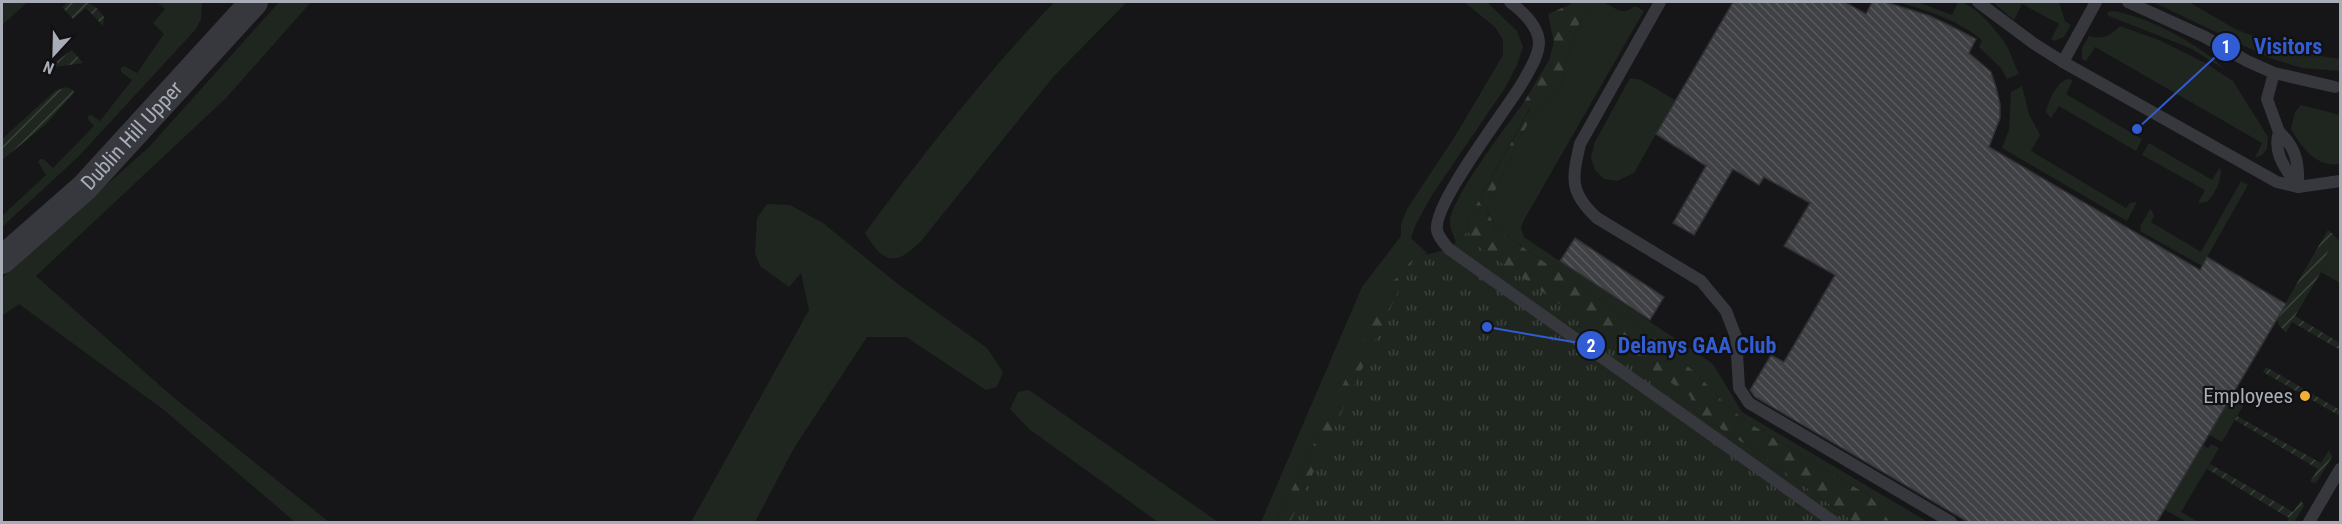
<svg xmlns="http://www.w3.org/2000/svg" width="2342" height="524" font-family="'Roboto Condensed',sans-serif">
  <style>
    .grass { fill: #1e261f }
    .forest { fill: url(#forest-firs) }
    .park { fill: url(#park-tufts) }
    .garden { fill: url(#garden-furrows) }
    .building { fill: url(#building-back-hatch); stroke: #303034; stroke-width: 1.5 }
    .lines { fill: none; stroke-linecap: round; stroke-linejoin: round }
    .service { stroke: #37383d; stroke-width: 12 }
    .tertiary { stroke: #37383d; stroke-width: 28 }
    .poi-dot { fill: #f2b134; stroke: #111113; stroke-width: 2 }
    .labels { text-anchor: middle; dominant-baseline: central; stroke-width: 4.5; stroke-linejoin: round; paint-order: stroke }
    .street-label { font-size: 21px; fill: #a8adb8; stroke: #111113 }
    .poi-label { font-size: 21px; fill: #a8adb8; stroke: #111113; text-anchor: end }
    .leader { fill: none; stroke: #325cd3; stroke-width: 2 }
    .callout-dot { fill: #325cd3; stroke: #111113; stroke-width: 2 }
    .mark-label { font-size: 18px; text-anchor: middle; font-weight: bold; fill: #fff }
    .callout-label { font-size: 22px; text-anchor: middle; font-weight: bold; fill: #325cd3; stroke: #111113; stroke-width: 4.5; stroke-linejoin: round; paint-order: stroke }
  </style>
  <defs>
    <pattern id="forest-firs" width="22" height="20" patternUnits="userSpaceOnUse" patternTransform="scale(1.5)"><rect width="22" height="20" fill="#1e261f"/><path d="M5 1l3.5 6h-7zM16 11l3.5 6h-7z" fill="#3c433d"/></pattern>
    <pattern id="park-tufts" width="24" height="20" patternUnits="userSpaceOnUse" patternTransform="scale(1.5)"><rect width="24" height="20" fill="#1e261f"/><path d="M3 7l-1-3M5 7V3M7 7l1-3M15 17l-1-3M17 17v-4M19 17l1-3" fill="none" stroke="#3c433d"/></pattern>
    <pattern id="garden-furrows" width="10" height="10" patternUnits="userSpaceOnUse" patternTransform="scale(1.5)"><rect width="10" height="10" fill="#1e261f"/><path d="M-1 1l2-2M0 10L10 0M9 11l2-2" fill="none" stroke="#3c433d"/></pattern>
    <pattern id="building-back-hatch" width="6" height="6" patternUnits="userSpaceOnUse" patternTransform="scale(1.5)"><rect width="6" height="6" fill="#404145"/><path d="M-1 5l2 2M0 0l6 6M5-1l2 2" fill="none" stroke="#595a5e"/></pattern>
  </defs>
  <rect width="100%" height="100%" fill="#161618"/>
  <!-- grass -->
  <g class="grass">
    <path d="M2,2H28L2,25Z"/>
    <path d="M157,2H202L201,19L196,29L78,157L2,227V214L3,215L46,175L38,162L40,159H43L53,168L94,126L88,119V116L91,115L100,121L132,80L121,72V68L124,66L137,73L164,34L153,23L165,9Z"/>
    <path d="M279,2H311L226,98L36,276L173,397L329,522H295L164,410L19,304L2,316V278L149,147Z"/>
    <path d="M1054,2H1127L1054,76L921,241C895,267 884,264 865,233C924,153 986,74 1054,2Z"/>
    <path d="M1464,2H1487L1517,31L1523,47L1517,65L1505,88L1432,195L1415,226L1411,238L1427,253L1414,258L1322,428L1276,522H1261L1362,287L1401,236V224L1407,209L1457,133L1503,55V40L1495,27Z"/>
    <path d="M1591,2C1594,2 1598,1 1601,2C1615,5 1620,18 1635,6L1644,11L1524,220L1521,228L1524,237L1713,364L1742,412L1928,522H1890L1871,497L1747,422L1725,404L1697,374L1649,334L1496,229L1487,209L1491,199C1509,163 1528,108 1562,85C1567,50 1573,32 1591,2Z"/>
    <path d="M1899,2H1918L1952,15L1958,2C1972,1 1997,31 2005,43C2011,52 2014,64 2019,74L2007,79L2001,68L1979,47L1982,40C1958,20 1928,11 1899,2Z"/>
    <path d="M1996,2H2059L2065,21L2071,25L2064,37L2054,41L2051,39L2059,24L2022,4L2014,20L1995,4Z"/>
    <path d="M2153,2H2189L2235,29L2296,52L2340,59V71L2302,68L2270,58Z"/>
    <path d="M2110,11C2139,12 2204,46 2224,69L2190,48L2109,16L2107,13Z"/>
    <path d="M2120,26L2159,40L2205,63L2233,81L2268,137L2267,149L2262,155L2255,158L2262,143L2095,47L2086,61L2082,59V48L2089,36C2103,40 2110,36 2120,26Z"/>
    <path d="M1630,78L1641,80L1675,100L1634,173L1617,181L1604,179L1595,170L1591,158L1595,142Z"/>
    <path d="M2068,79L2073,80L2066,94L2142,139L2136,151L2059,106L2051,118L2046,112C2048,102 2057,81 2068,79Z"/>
    <path d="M2022,86L2029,114L2040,135L2031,151L2126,208L2130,203L2137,202L2127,221L2002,148L2009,130L2011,92Z"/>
    <path d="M1524,102L1530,108L1469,218L1468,231L1456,242C1454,236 1449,227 1450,220C1454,194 1506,127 1524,102Z"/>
    <path d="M2301,105L2340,115V164C2317,168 2302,148 2291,129L2295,112Z"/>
    <path d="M2149,143L2212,180L2220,167C2223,179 2215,194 2207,202L2198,203L2205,190L2142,155Z"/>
    <path d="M2241,181L2248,185L2202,266L2140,231L2141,228L2140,227L2150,209L2152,211L2154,216L2151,222L2201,252Z"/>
    <path d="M767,204L790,205L823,223L899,285L987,348L1003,372L997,387L986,390L906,337H867L794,448L755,522H691L809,310L801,273L789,287L760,266L755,253L757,218Z"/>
    <path d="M2333,234L2340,242V283L2321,272L2331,242L2329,240Z"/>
    <path d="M2235,389L2248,397L2222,442L2209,435Z"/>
    <path d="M1029,390L1218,522H1158L1029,429L1010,409L1018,392Z"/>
    <path d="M2211,444L2219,448L2181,512L2198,522H2187L2165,510L2203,445L2208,448Z"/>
  </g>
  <!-- forest -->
  <g class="forest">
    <path d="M1572,2H1591C1573,32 1567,50 1562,85C1528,108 1509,163 1491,199L1487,210L1496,229L1649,334L1697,374L1725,404L1747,422L1871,497L1890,522H1854L1754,450L1696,413L1456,242L1468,231L1469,218L1530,109L1524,102L1549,60L1554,42L1548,14L1569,5Z"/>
    <path d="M1427,253L1304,522H1276L1393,282L1414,258Z"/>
  </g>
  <!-- park -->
  <path class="park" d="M1468,231L1476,245L1690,396L1696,413L1754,450L1854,522H1290L1414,258L1449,249Z"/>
  <!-- garden -->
  <g class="garden">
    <path d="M69,2C87,1 94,2 104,17L103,26L86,8L73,19L62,7Z"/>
    <path d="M72,50L83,63L55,67L53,64Z"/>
    <path d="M67,87L74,91L73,94L45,125L2,160V139L55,91Z"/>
    <path d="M2328,230L2333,234L2329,240L2331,242L2321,272L2295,316L2340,343V350L2292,322L2286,333L2278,324V316Z"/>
    <path d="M2266,367L2340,410V416L2263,372Z"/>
    <path d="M2237,416L2321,463L2329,450L2332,457L2316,483L2310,482L2318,469L2235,420Z"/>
    <path d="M2210,464L2293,512L2301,500L2304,506L2294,522H2287L2289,518L2207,469Z"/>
  </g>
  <!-- building -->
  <g class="building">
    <path d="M1733,2H1845L1866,14L1872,2H1886L1930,16L1951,26L1976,39L1969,53L1991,72L1996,87L2000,104V118L1989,147L2200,270L2207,257L2286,304L2157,522H1968L1755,397L1750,390L1771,355L1784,362L1835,275L1784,246L1810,203L1764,177L1759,185L1733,169L1694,235L1673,223L1706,166L1656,134Z"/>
    <path d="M1575,238L1664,297L1650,320L1560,261Z"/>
  </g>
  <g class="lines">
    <!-- service -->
    <g class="service">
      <path d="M1510,2C1522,11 1538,26 1539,42C1539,55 1530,69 1524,80C1508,108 1433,203 1437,230C1438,237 1444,243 1449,249L1834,522"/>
      <path d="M1660,2L1580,144C1572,179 1569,192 1597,218L1701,281L1726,311L1736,337L1739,388L1749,403L1951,522"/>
      <path d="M1978,2L2033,43L2063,62L2277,182L2298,187L2340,181"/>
      <path d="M2128,2L2205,37L2247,61L2274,73L2335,87"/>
      <path d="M2063,62L2096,2"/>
      <path d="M2274,73L2267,99L2279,132"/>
      <path d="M2279,132C2297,148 2299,165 2298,187C2287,170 2272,154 2279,132Z"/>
      <path d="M2309,522L2340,469"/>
    </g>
    <!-- tertiary -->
    <path class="tertiary" id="s1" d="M2,260L85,187L254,2"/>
  </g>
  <!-- markers -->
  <circle class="poi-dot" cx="2305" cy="396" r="6"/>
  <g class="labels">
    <!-- street labels -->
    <g class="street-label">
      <text stroke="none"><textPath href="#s1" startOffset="180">Dublin Hill Upper</textPath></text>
    </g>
    <!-- poi labels -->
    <g class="poi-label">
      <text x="2293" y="396">Employees</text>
    </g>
  </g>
  <!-- callouts -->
  <path class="leader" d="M2137 129L2226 47M1487 327L1591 345"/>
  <g class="callout-dot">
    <circle cx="2137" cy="129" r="6"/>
    <circle cx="1487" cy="327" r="6"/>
    <circle cx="2226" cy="47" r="15"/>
    <circle cx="1591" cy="345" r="15"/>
  </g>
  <g class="mark-label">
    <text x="2226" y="53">1</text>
    <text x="1591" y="352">2</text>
  </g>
  <g class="callout-label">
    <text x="2288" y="54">Visitors</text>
    <text x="1697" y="353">Delanys GAA Club</text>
  </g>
  <!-- border -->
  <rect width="2342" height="524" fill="none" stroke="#a8adb8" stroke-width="6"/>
  <!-- north arrow -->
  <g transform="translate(54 54) rotate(202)" stroke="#111113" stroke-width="4.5" paint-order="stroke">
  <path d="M0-4.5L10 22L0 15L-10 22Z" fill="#a8adb8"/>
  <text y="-9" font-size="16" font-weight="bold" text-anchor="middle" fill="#a8adb8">N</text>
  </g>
</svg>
